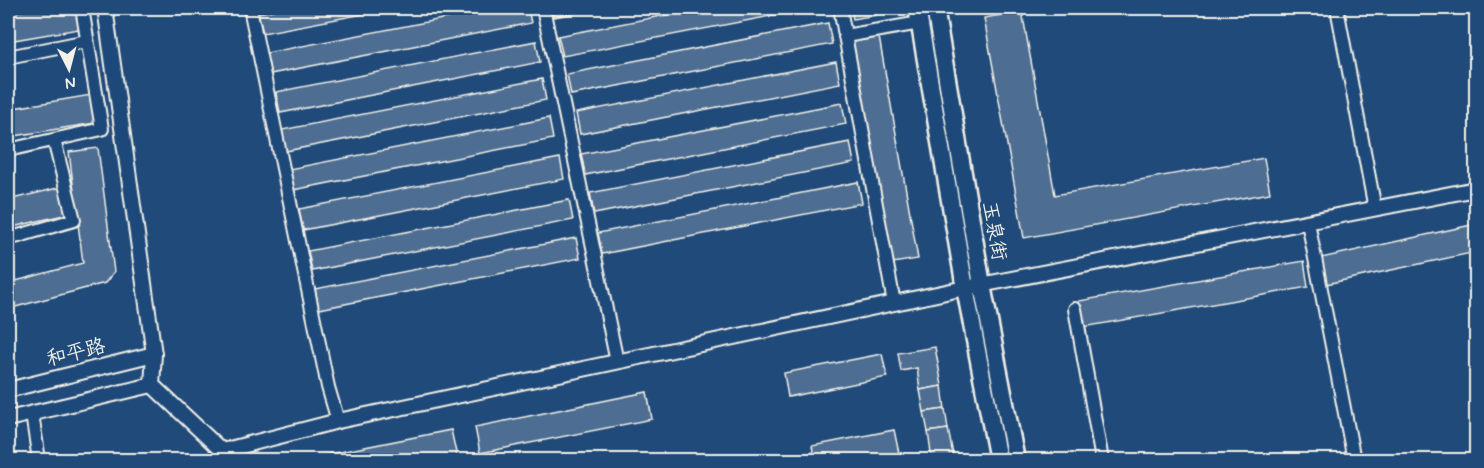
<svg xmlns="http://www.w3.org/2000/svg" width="1484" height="468" font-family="Mynerve,'LXGW WenKai TC',sans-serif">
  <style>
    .building { fill: #4d6e92; stroke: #f4f1e8; stroke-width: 1.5 }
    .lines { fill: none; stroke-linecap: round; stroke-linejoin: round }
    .minor-casing { stroke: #f4f1e8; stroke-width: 16 }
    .tertiary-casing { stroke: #f4f1e8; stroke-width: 18 }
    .secondary-casing { stroke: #f4f1e8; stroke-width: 21 }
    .minor { stroke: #1f4a7a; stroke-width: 12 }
    .tertiary { stroke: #1f4a7a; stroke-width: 14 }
    .secondary { stroke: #1f4a7a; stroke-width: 16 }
    .labels { text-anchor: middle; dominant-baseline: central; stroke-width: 6; stroke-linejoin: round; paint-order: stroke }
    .street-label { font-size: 20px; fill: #f4f1e8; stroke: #1f4a7a }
  </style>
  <rect width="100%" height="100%" fill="#1f4a7a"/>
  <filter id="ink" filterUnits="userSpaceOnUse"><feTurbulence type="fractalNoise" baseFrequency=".0167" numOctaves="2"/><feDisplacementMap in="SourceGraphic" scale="12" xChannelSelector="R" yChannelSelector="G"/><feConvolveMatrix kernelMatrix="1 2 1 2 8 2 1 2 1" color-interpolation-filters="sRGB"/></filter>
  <g filter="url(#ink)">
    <!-- building -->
    <g class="building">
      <path d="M39,8H76L79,29L8,41V13Z"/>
      <path d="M284,8H395L263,33L258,13Z"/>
      <path d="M499,8H528L531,23L270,74L266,53Z"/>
      <path d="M552,8H600L554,17Z"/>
      <path d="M702,8H812L563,56L558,36Z"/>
      <path d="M851,8H876L877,15L853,19Z"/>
      <path d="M1022,11L1055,195L1264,158L1270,193L1024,238L984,18Z"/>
      <path d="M828,23L832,44L571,95L567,74Z"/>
      <path d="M879,37L918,259L893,263L853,42Z"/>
      <path d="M536,41L540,62L280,113L276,92Z"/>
      <path d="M836,62L840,83L580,134L576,113Z"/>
      <path d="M542,79L546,100L286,151L282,130Z"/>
      <path d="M91,95L95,123L8,137V109Z"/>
      <path d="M842,103L846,124L585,175L581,154Z"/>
      <path d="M549,118L553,139L293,190L289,169Z"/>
      <path d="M850,142L854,163L594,214L590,193Z"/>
      <path d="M98,148L114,272L105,283L8,309V283L83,263L69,152Z"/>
      <path d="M560,158L564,179L303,230L299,209Z"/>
      <path d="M858,182L862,203L602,254L598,233Z"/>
      <path d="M62,187L68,214L8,228V200Z"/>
      <path d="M569,200L573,220L312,271L308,251Z"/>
      <path d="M1476,224V252L1326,284L1321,258Z"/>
      <path d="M576,238L580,258L319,309L315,289Z"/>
      <path d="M1304,261L1308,287L1084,327L1079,301Z"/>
      <path d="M935,347L942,386L920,390L917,368L901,371L898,353Z"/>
      <path d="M882,354L887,377L788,397L784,373Z"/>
      <path d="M942,386L945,409L924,412L920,390Z"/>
      <path d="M647,392L652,419L480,453L475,427Z"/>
      <path d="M945,409L948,429L928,432L924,412Z"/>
      <path d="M948,429L954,460H932L928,432Z"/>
      <path d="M451,430L457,457L437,460H299Z"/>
      <path d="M894,430L900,458L890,460H815L812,446Z"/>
    </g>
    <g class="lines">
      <!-- minor casing -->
      <g class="minor-casing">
        <g id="minor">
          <path d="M250,8L328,387L338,421"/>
          <path d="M543,8L617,362"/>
          <path d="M840,8L894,303"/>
          <path d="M1337,8L1375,209"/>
          <path d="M845,36L920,23"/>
          <path d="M8,57L87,41"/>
          <path d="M8,150L102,129L82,8"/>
          <path d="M1308,222L1354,460"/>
          <path d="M8,239L74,220L54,140"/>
          <path d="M1075,309L1102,460"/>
          <path d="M32,414L39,460"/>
        </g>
      </g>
      <!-- tertiary casing -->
      <g class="tertiary-casing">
        <g id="tertiary">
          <path d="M105,8L154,354L152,385L222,451L338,421L965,288L1476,189"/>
          <path d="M8,390L154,354"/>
          <path d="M8,419L152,385"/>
        </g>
      </g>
      <!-- secondary casing -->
      <g class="secondary-casing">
        <g id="secondary">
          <path d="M917,8L965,288L998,460"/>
          <path d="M935,8L982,285L1016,460"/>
        </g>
      </g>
      <!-- minor -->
      <use href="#minor" class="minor"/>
      <!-- tertiary -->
      <use href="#tertiary" class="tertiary"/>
      <!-- secondary -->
      <use href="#secondary" class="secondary"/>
    </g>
  </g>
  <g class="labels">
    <!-- street labels -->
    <g class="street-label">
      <text transform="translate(994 231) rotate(80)">玉泉街</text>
      <text transform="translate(76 353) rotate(-14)">和平路</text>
    </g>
  </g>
  <!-- margin -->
  <rect width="1484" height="468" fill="none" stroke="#1f4a7a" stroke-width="30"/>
  <rect x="15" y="15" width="1454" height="438" fill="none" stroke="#f4f1e8" stroke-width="2" filter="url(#ink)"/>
  <!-- north arrow -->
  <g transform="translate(69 69) rotate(174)" stroke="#1f4a7a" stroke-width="4.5" paint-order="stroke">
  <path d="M0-4.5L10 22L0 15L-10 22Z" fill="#f4f1e8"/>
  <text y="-9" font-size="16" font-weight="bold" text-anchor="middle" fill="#f4f1e8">N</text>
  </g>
</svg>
